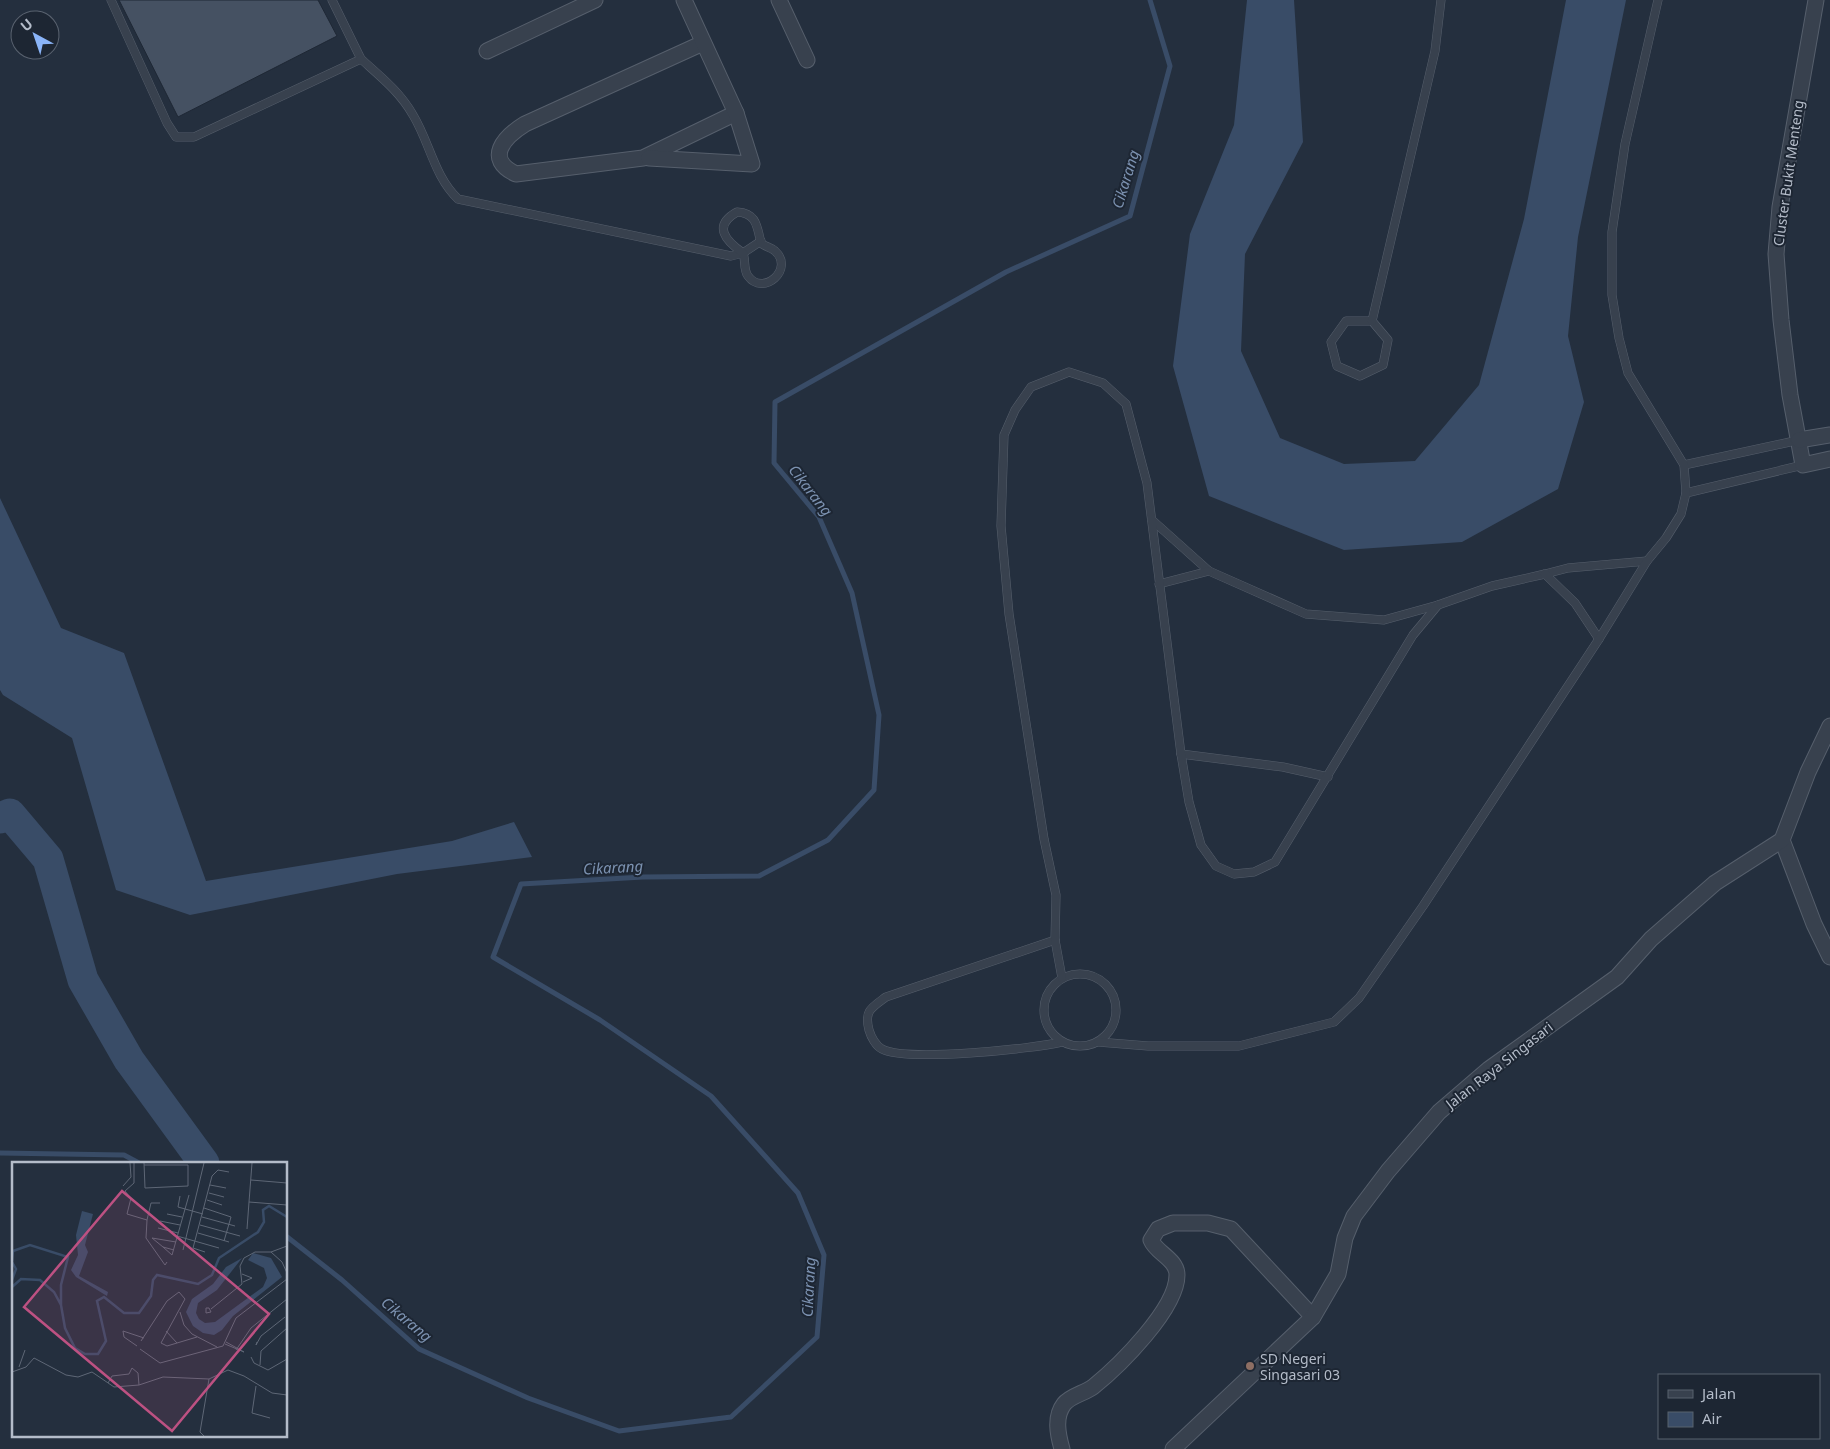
<svg xmlns="http://www.w3.org/2000/svg" width="1830" height="1449" font-family="'Noto Sans',sans-serif">
  <style>
    .water { fill: #394c67 }
    .lines { fill: none; stroke-linecap: round; stroke-linejoin: round }
    .stream { stroke: #394c67; stroke-width: 5 }
    .river { stroke: #394c67; stroke-width: 31 }
    .building { fill: #455162; stroke: #1f2835 }
    .service-casing { stroke: #565f6c; stroke-width: 9 }
    .minor-casing { stroke: #565f6c; stroke-width: 17 }
    .service { stroke: #38414e; stroke-width: 8 }
    .minor { stroke: #38414e; stroke-width: 15 }
    .education-dot { fill: #8d6e63; stroke: #1d2633; stroke-width: 2 }
    .labels { text-anchor: middle; dominant-baseline: central; stroke-width: 4; stroke-linejoin: round; paint-order: stroke }
    .street-label { font-size: 14px; fill: #b4bcc9; stroke: #1d2633 }
    .poi-label { font-size: 14px; fill: #b4bcc9; stroke: #1d2633; text-anchor: start }
    .water-label { font-size: 15px; font-style: italic; fill: #7c92b1; stroke: #1d2633 }
    .inset-river { fill: none; stroke: #394c67; stroke-width: 2.5 }
    .inset-road { fill: none; stroke: #5e6776; stroke-width: 1 }
    .view { fill: #bd5182; fill-opacity: 0.15; stroke: #bd5182; stroke-width: 2.5 }
    .inset-edge { fill: none; stroke: #b4bcc9; stroke-width: 2.5 }
  </style>
  <rect width="100%" height="100%" fill="#242f3e"/>
  <!-- water -->
  <g class="water">
    <path d="M1247,0H1294L1303,142L1245,254L1241,351L1280,438L1344,464L1415,461L1479,385L1524,219L1566,0H1626L1578,237L1568,336L1584,402L1558,489L1462,542L1344,550L1209,496L1173,366L1190,234L1234,125Z"/>
    <path d="M0,498L61,628L124,653L206,881L452,841L514,822L532,857L397,874L190,915L116,890L72,738L3,695L0,690Z"/>
  </g>
  <g class="lines">
    <!-- stream -->
    <g class="stream">
      <path d="M0,1153L124,1155L139,1163"/>
      <path d="M286,1236L342,1280L419,1349L528,1398L619,1431L731,1417L817,1337L824,1255L798,1193L711,1096L600,1020L493,957L521,884L643,877L759,876L828,840L874,790L879,715L852,593L819,517L774,463L775,402L1006,272L1130,216L1170,66L1150,0"/>
    </g>
    <!-- river -->
    <path class="river" d="M0,818L10,814L48,859L83,980L129,1060L204,1163"/>
  </g>
  <!-- building -->
  <path class="building" d="M119,0H318L337,36L178,117Z"/>
  <g class="lines">
    <!-- service casing -->
    <g class="service-casing">
      <g id="service">
        <path d="M111,0L167,123L176,137H194L361,59L332,0"/>
        <path d="M361,59C381,77 400,92 413,115C430,143 434,176 458,199L731,256L743,253L761,241"/>
        <path d="M737,212C757,213 757,227 761,243C765,247 771,247 775,251C795,269 763,297 748,276C743,269 746,261 743,253C726,241 712,226 737,212Z"/>
        <path d="M1346,321H1372L1388,340L1383,365L1360,376L1337,366L1331,342Z"/>
        <path d="M1372,321L1435,51L1441,0"/>
        <path d="M1684,465L1799,440"/>
        <path d="M1686,493L1803,465"/>
        <path d="M1152,520L1209,571L1306,614L1384,620L1438,605L1492,586L1545,574L1568,568L1647,561"/>
        <path d="M1545,574L1575,603L1599,639"/>
        <path d="M1159,584L1209,571"/>
        <path d="M1181,754L1283,767L1328,777"/>
        <path d="M1055,940L886,997C871,1008 864,1011 869,1030C871,1037 876,1046 882,1049C907,1062 1031,1049 1062,1042"/>
        <circle cx="1080" cy="1010" r="36"/>
        <path d="M1062,978L1055,940L1056,895L1044,839L1009,614L1001,526L1004,435L1015,410L1031,387L1069,372L1103,383L1126,404L1147,483L1181,754L1189,802L1201,845L1216,866L1234,874L1254,872L1275,862L1413,635L1438,605"/>
        <path d="M1098,1042L1148,1046H1239L1334,1022L1359,998L1423,906L1599,639L1647,561L1666,538L1681,514L1686,493L1684,465L1628,373L1619,338L1612,295V232L1625,144L1658,0"/>
      </g>
    </g>
    <!-- minor casing -->
    <g class="minor-casing">
      <g id="minor">
        <path d="M779,0L807,60"/>
        <path d="M1816,0L1780,207L1776,254L1781,320L1790,395L1803,465L1830,459"/>
        <path d="M703,43L525,124C504,137 484,159 516,174L643,158L736,113"/>
        <path d="M487,51L595,0"/>
        <path d="M649,158L752,164L736,113L684,0"/>
        <path d="M1799,440L1830,435"/>
        <path d="M1782,840L1814,924L1830,957"/>
        <path d="M1062,1449C1058,1435 1054,1417 1064,1404C1070,1396 1085,1393 1093,1387C1119,1366 1177,1309 1177,1275C1177,1259 1156,1253 1151,1240L1158,1229L1173,1223H1208L1231,1229L1313,1317"/>
        <path d="M1173,1449L1313,1317L1338,1274L1345,1238L1354,1216L1388,1171L1439,1112L1489,1069L1617,977L1651,939L1715,883L1782,840L1808,772L1830,726"/>
      </g>
    </g>
    <!-- service -->
    <use href="#service" class="service"/>
    <!-- minor -->
    <use href="#minor" class="minor"/>
  </g>
  <!-- markers -->
  <circle class="education-dot" cx="1250" cy="1366" r="5"/>
  <g class="labels">
    <!-- street labels -->
    <g class="street-label">
      <text transform="translate(1788 173) rotate(-82)">Cluster Bukit Menteng</text>
      <text transform="translate(1499 1065) rotate(-38)">Jalan Raya Singasari</text>
    </g>
    <!-- poi labels -->
    <g class="poi-label">
      <text x="1260" y="1358">SD Negeri<tspan x="1260" dy="16">Singasari 03</tspan></text>
    </g>
    <!-- water labels -->
    <g class="water-label">
      <text transform="translate(1125 179) rotate(-73)">Cikarang</text>
      <text transform="translate(811 490) rotate(52)">Cikarang</text>
      <text transform="translate(613 867) rotate(-3)">Cikarang</text>
      <text transform="translate(808 1287) rotate(-87)">Cikarang</text>
      <text transform="translate(407 1319) rotate(40)">Cikarang</text>
    </g>
  </g>
  <!-- overview -->
  <g transform="translate(12 1162)">
    <rect width="275" height="275" fill="#242f3e"/>
    <path d="M70,49L81,52L73,83L76,90L67,114L96,130L95,134L64,115L59,108L66,93L64,73ZM241,91L259,96L270,115L221,154L210,168L202,173L191,171L181,164L174,150L180,137L201,122L214,105L230,96L205,128L186,141L184,151L187,157L193,161L203,160L251,125L255,116L252,106L236,98Z" fill="#394c67"/>
    <path class="inset-river" d="M0,99L1,89L18,83L56,95L49,123V143M0,100L4,107L0,118M0,125L9,117L28,118L42,130L49,143L53,166L63,186L73,192H86L94,179L85,139L92,135L112,151H127L139,134L141,118L145,113L186,122L200,113L207,96L246,70L252,60L251,48L257,44L275,55"/>
    <path class="inset-road" d="M122,1V21L113,29L119,36L115,52L135,58L139,41H148M132,1L133,26L176,24V3H132M240,1L237,40L275,43M239,18L275,21M198,23L214,26M111,24L119,15L118,1M197,31L212,35M168,34L166,45L191,52M195,38L210,43M192,46L219,55L212,79M155,52L170,55M190,55L223,64M135,58L134,76L153,103L155,100M148,59L168,63M188,63L228,74M146,66L166,71M235,67L237,40M186,71L217,80M165,74L207,86M151,85L160,93L177,33M162,88L151,85L140,76L164,80M171,88L192,1M193,90L181,86L200,14L206,8L217,10M259,90L270,100L275,111M230,112L240,116L231,120M194,146H197L199,150L194,151ZM199,147L230,122L228,104L232,96L243,90H259L275,84M168,150L172,163L180,172L205,185M154,169L165,181M129,179L155,139L167,130L173,137L149,181L155,184L185,175M214,180L232,190M245,180L244,183L249,174L273,155M213,182L232,190M125,184L112,175L111,169L132,176M128,187L148,201L211,184L224,156L275,117M224,188L239,166L275,137M239,195L242,201L256,208L275,197M248,203L249,189L275,166M7,205L13,188M0,210L14,205L22,196L54,213L66,215L80,210L102,225L127,223L151,215L197,217L216,208L232,214L260,231L275,233M96,221L100,214L117,212L120,206L126,211L127,223M244,224L240,251L258,256M192,274L188,270L197,217"/>
    <path class="view" d="M110,29L257,152L160,269L12,145Z"/>
    <rect width="275" height="275" class="inset-edge"/>
  </g>
  <!-- legend -->
  <rect x="1658" y="1374" width="162" height="65" fill="#1d2633" stroke="#59626f"/>
  <rect x="1668" y="1390" width="25" height="8" fill="#38414e" stroke="#59626f"/>
  <text x="1702" y="1399" font-size="15" fill="#b4bcc9">Jalan</text>
  <rect x="1668" y="1412" width="25" height="15" fill="#394c67" stroke="#59626f"/>
  <text x="1702" y="1424" font-size="15" fill="#b4bcc9">Air</text>
  <!-- north arrow -->
  <g transform="translate(35 35) rotate(320)"><circle r="24" fill="#1d2633" stroke="#59626f"/>
  <path d="M0-4L9 19L0 12L-9 19Z" fill="#8ab4f8"/>
  <text y="-8" font-size="14" font-weight="bold" text-anchor="middle" fill="#b4bcc9">U</text>
  </g>
</svg>
